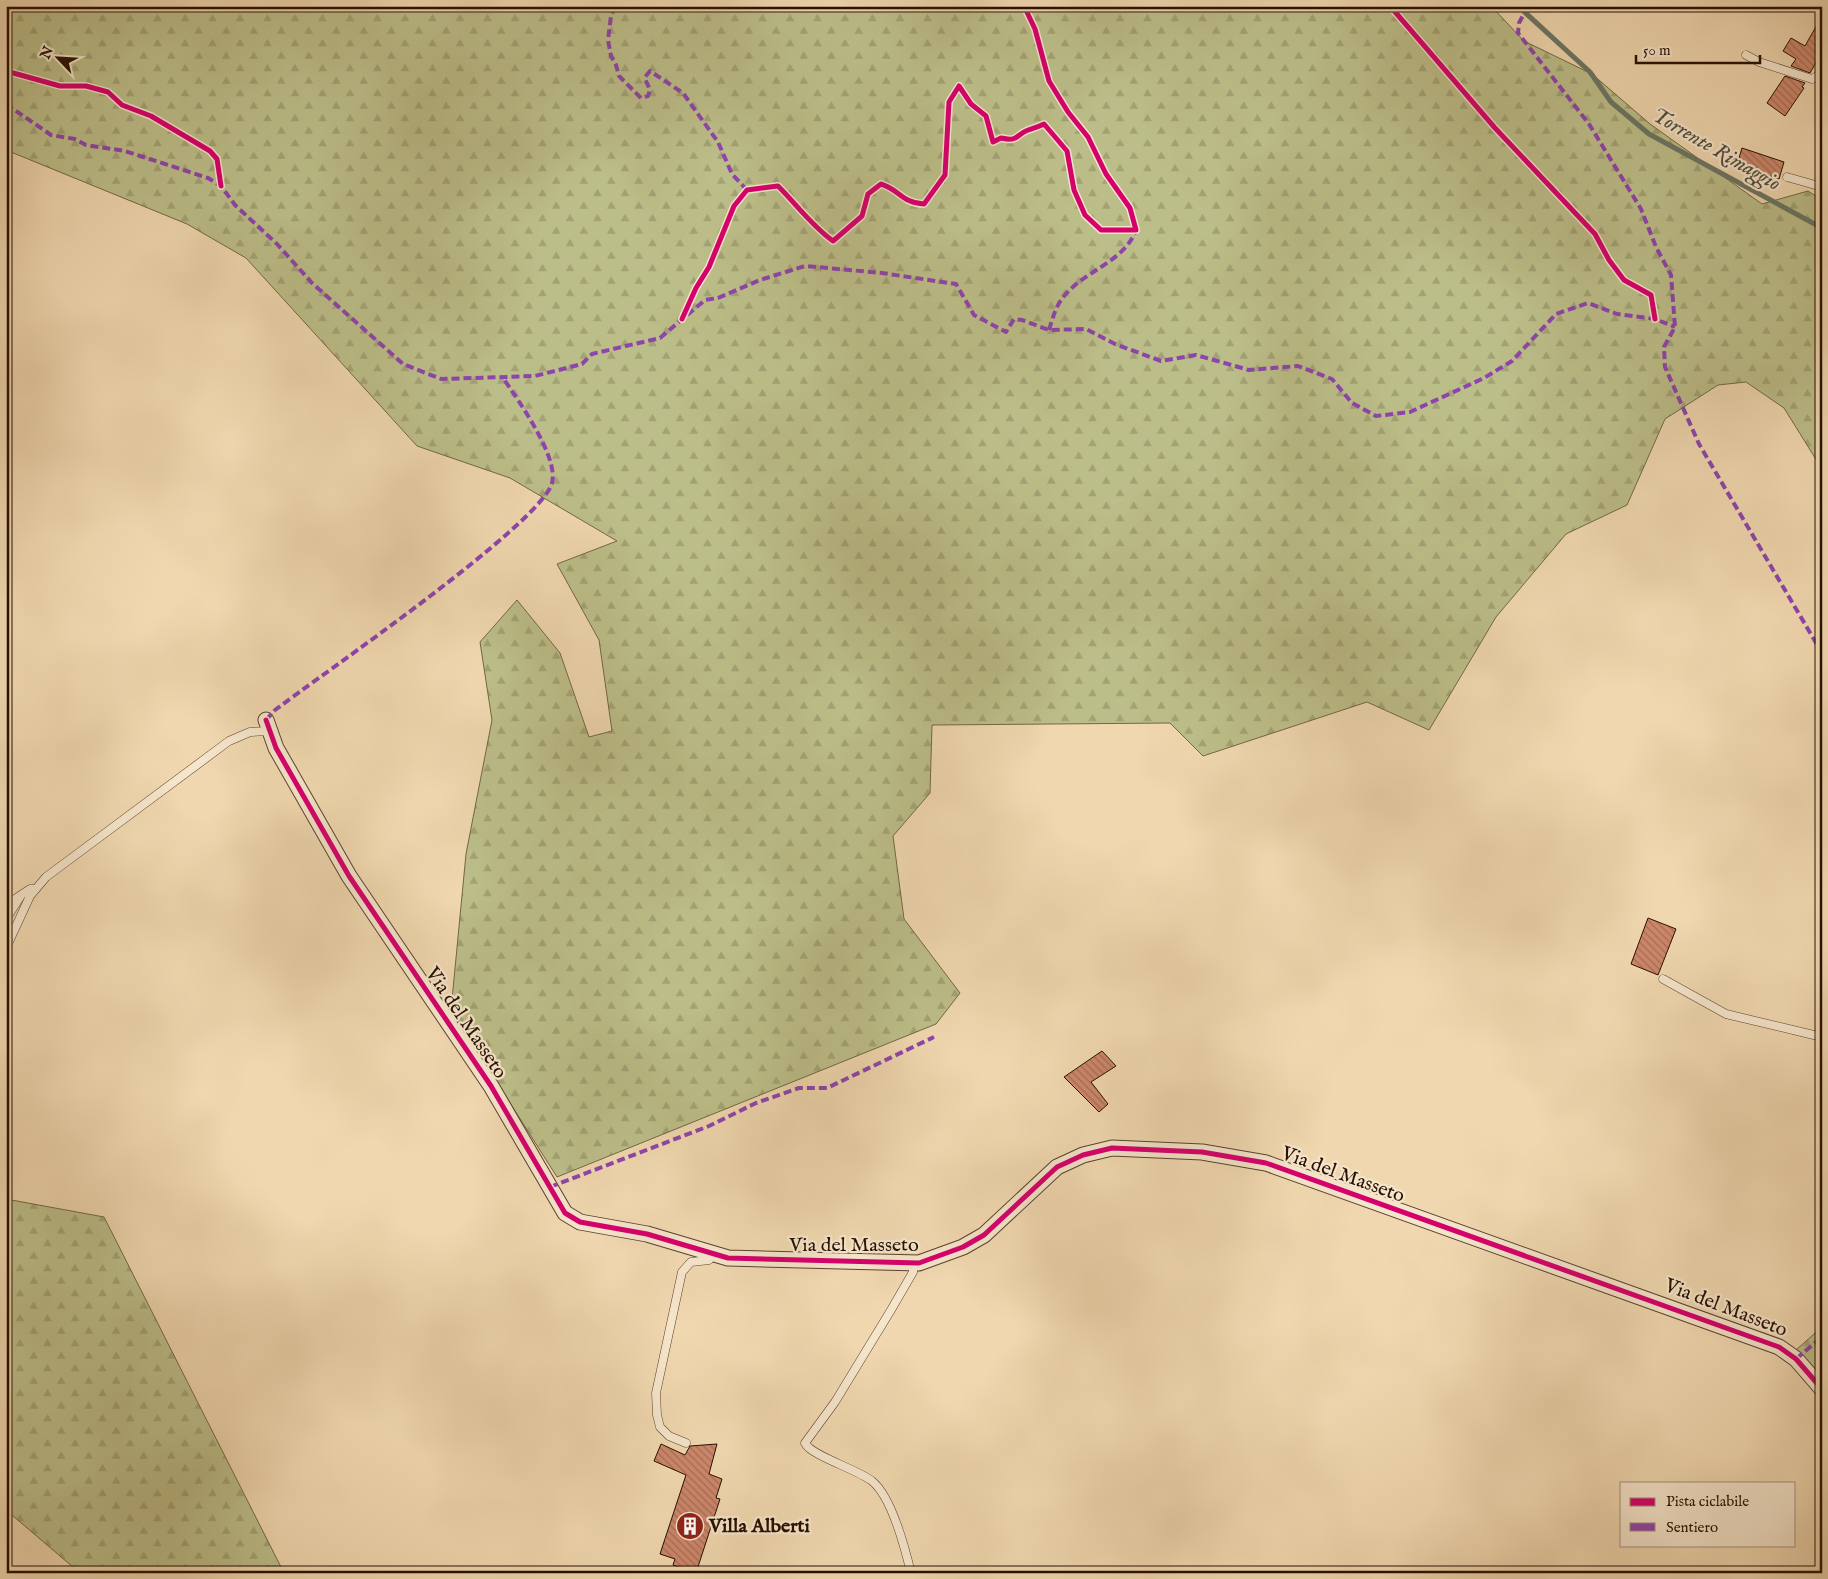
<svg xmlns="http://www.w3.org/2000/svg" width="1828" height="1579" font-family="'IM FELL English',serif">
  <style>
    .forest { fill: url(#forest-firs); stroke: #726744 }
    .lines { fill: none; stroke-linecap: round; stroke-linejoin: round }
    .stream { stroke: #6c7665; stroke-width: 5 }
    .building { fill: url(#building-back-hatch); stroke: #271000 }
    .lane-casing { stroke: #59422c; stroke-width: 9 }
    .street-casing { stroke: #59422c; stroke-width: 17 }
    .lane { stroke: #f5e5cb; stroke-width: 8 }
    .street { stroke: #f5e5cb; stroke-width: 15 }
    .quiet { stroke: #8e44ad; stroke-width: 4; stroke-dasharray: 8 4; stroke-linecap: butt }
    .cycleway-casing { stroke: #f5e5cb; stroke-width: 8 }
    .cycleway { stroke: #d6006c; stroke-width: 5 }
    .labels { text-anchor: middle; dominant-baseline: central; stroke-width: 4.5; stroke-linejoin: round; paint-order: stroke }
    .street-label { font-size: 20px; fill: #271000; stroke: #f5e5cb }
    .poi-label { font-size: 20px; font-weight: bold; fill: #271000; stroke: #f5e5cb; text-anchor: start }
    .water-label { font-size: 21px; font-style: italic; fill: #4f4c3b; stroke: #f5e5cb }
  </style>
  <defs>
    <pattern id="forest-firs" width="22" height="20" patternUnits="userSpaceOnUse" patternTransform="scale(1.25)"><rect width="22" height="20" fill="#bcbe89"/><path d="M5 1l3.5 6h-7zM16 11l3.5 6h-7z" fill="#a2a274"/></pattern>
    <pattern id="building-back-hatch" width="6" height="6" patternUnits="userSpaceOnUse" patternTransform="scale(1.25)"><rect width="6" height="6" fill="#cd876b"/><path d="M-1 5l2 2M0 0l6 6M5-1l2 2" fill="none" stroke="#a66d56"/></pattern>
  </defs>
  <rect width="100%" height="100%" fill="#f0d7af"/>
  <filter id="stains"><feTurbulence type="fractalNoise" baseFrequency=".004" numOctaves="4"/><feColorMatrix values="0 0 0 0 .2 0 0 0 0 .09 0 0 0 0 .02 0 0 0 .5 -.17"/></filter>
  <radialGradient id="worn" r=".72"><stop offset=".6" stop-color="#630" stop-opacity="0"/><stop offset="1" stop-color="#630" stop-opacity=".3"/></radialGradient>
  <!-- forest -->
  <g class="forest">
    <path d="M6,6H1491L1524,41L1592,74L1650,124L1762,204L1808,191L1822,200V469L1784,408L1746,382L1718,385L1665,419L1627,505L1566,534L1496,617L1429,730L1367,702L1203,756L1170,723L932,725L930,793L893,836L904,919L960,993L936,1024L557,1177L451,1010L466,854L492,720L480,642L517,600L560,653L589,737L612,731L599,640L557,564L617,541L510,478L417,446L246,258L187,224L6,150Z"/>
    <path d="M6,1199L104,1217L284,1573H80L6,1510Z"/>
    <path d="M1822,1327V1379L1796,1350Z"/>
  </g>
  <g class="lines">
    <!-- stream -->
    <path class="stream" d="M1518,6L1590,72L1611,102L1649,134L1822,228"/>
  </g>
  <!-- building -->
  <g class="building">
    <path d="M1822,16V52L1810,73L1791,66L1796,59L1783,51L1791,38L1805,46Z"/>
    <path d="M1785,76L1805,83L1802,87L1804,88L1785,116L1767,103Z"/>
    <path d="M1742,148L1784,162L1779,179L1737,165Z"/>
    <path d="M1648,918L1676,929L1658,975L1631,964Z"/>
    <path d="M1102,1051L1116,1066L1091,1082L1108,1104L1099,1112L1064,1077Z"/>
    <path d="M661,1444L685,1455L690,1446L717,1444L709,1474L722,1479L716,1498L720,1499L696,1573L673,1565L675,1559L660,1554L686,1475L654,1461Z"/>
  </g>
  <g class="lines">
    <!-- lane casing -->
    <g class="lane-casing">
      <g id="lane">
        <path d="M1746,55L1759,62L1812,79L1822,73"/>
        <path d="M1787,177L1822,187"/>
        <path d="M6,905L30,889H35"/>
        <path d="M6,919L20,897"/>
        <path d="M6,948L30,896L46,877L229,741L250,732L269,731"/>
        <path d="M1663,979L1726,1014L1822,1037"/>
        <path d="M686,1443L669,1436L660,1427L657,1415L656,1393L682,1272L691,1262L709,1260L713,1253"/>
        <path d="M911,1573C905,1548 892,1497 872,1481C857,1469 811,1456 805,1443L835,1402L891,1310L913,1272V1263"/>
      </g>
    </g>
    <!-- street casing -->
    <g class="street-casing">
      <path id="street" d="M266,720L276,748L349,876L491,1086L565,1213L580,1222L647,1234L728,1258L919,1263L963,1247L984,1235L1057,1167L1083,1155L1112,1148L1202,1152L1266,1163L1779,1347L1796,1359L1822,1389"/>
    </g>
    <!-- lane -->
    <use href="#lane" class="lane"/>
    <!-- street -->
    <use href="#street" class="street"/>
    <!-- quiet -->
    <g class="quiet">
      <path d="M615,6L611,16L608,40L611,56L616,65L619,76L641,98L648,96C652,87 646,85 645,77L650,71L683,93L718,142L732,174L747,190"/>
      <path d="M1528,6L1519,23L1518,33L1589,124L1641,209L1656,247L1671,275L1675,327L1664,347L1665,367L1699,444L1822,653"/>
      <path d="M6,104L51,135L75,139L86,145L125,151L208,178L221,186L235,205L277,244L312,283L403,364L441,379L535,376L582,364L592,354L660,338L705,300L718,298L760,280L805,266L882,273L956,284L974,315L1006,332L1014,319L1022,320L1049,330L1086,329L1115,344L1161,361L1196,355L1249,370L1298,366L1332,379L1352,403L1376,416L1410,412L1484,378L1512,361L1556,314L1588,303L1617,314L1655,319L1675,327"/>
      <path d="M1049,330C1053,317 1056,305 1065,295C1086,270 1124,262 1136,230"/>
      <path d="M266,720L275,710C321,675 541,524 552,483C559,457 518,400 503,378"/>
      <path d="M550,1187L709,1126L756,1103L799,1088H827L934,1037"/>
      <path d="M1796,1359L1822,1337"/>
    </g>
    <!-- cycleway casing -->
    <g class="cycleway-casing">
      <g id="cycleway">
        <path d="M1390,6L1495,128L1595,234L1609,260L1624,280L1651,295L1655,319"/>
        <path d="M6,71L60,86H86L108,92L122,105L151,116L210,151L217,159L221,186"/>
        <path d="M682,319L696,288L709,267L734,206L747,190L778,186C797,205 812,226 833,241L862,216L868,194L881,184C900,190 902,203 924,204L945,175L949,102L959,86L971,104L986,116L993,142L1001,138C1019,142 1015,135 1028,130C1034,128 1038,127 1044,124L1067,151L1074,190L1085,215L1101,230H1136L1130,208L1106,174L1088,137L1068,112L1049,81L1035,29L1024,6"/>
        <path d="M266,720L276,748L349,876L491,1086L565,1213L580,1222L647,1234L728,1258L919,1263L963,1247L984,1235L1057,1167L1083,1155L1112,1148L1202,1152L1266,1163L1779,1347L1796,1359L1822,1389"/>
      </g>
    </g>
    <!-- cycleway -->
    <use href="#cycleway" class="cycleway"/>
  </g>
  <!-- icons -->
  <defs>
    <g id="building-disc" transform="scale(1.4375)"><circle r="9.5" fill="#8f2418" stroke="#f5e5cb"/><path d="M-4-6H4V6H1V3H-1V6H-4ZM-2.5-4.3h1.7v1.8h-1.7ZM.8-4.3h1.7v1.8H.8ZM-2.5-1h1.7V.8h-1.7ZM.8-1h1.7V.8H.8Z" fill="#fff"/></g>
  </defs>
  <g fill-rule="evenodd">
    <use href="#building-disc" x="690" y="1526"/>
  </g>
  <g class="labels">
    <!-- street labels -->
    <g class="street-label">
      <text transform="translate(466 1023) rotate(56)">Via del Masseto</text>
      <text transform="translate(1343 1175) rotate(20)">Via del Masseto</text>
      <text x="854" y="1245">Via del Masseto</text>
      <text transform="translate(1726 1308) rotate(21)">Via del Masseto</text>
    </g>
    <!-- poi labels -->
    <g class="poi-label">
      <text x="709" y="1526">Villa Alberti</text>
    </g>
    <!-- water labels -->
    <g class="water-label">
      <text transform="translate(1716 150) rotate(30)">Torrente Rimaggio</text>
    </g>
  </g>
  <!-- margin -->
  <rect width="1828" height="1579" fill="none" stroke="#f0d7af" stroke-width="25"/>
  <rect x="8" y="8" width="1813" height="1564" fill="none" stroke="#271000" stroke-width="2.5"/>
  <rect x="12" y="12" width="1803" height="1554" fill="none" stroke="#271000"/>
  <!-- legend -->
  <rect x="1620" y="1482" width="175" height="65" fill="#f5e5cb" stroke="#a3907a"/>
  <rect x="1630" y="1498" width="25" height="8" fill="#d6006c" stroke="#a3907a"/>
  <text x="1666" y="1506" font-size="15" fill="#271000">Pista ciclabile</text>
  <rect x="1630" y="1523" width="25" height="8" fill="#8e44ad" stroke="#a3907a"/>
  <text x="1666" y="1532" font-size="15" fill="#271000">Sentiero</text>
  <!-- north arrow -->
  <g transform="translate(58 58) rotate(295)" stroke="#f5e5cb" stroke-width="4" paint-order="stroke">
  <path d="M0-4L9 19L0 12L-9 19Z" fill="#271000"/>
  <text y="-8" font-size="14" font-weight="bold" text-anchor="middle" fill="#271000">N</text>
  </g>
  <!-- scale -->
  <path d="M1636 55v8h124v-8" fill="none" stroke="#271000" stroke-width="2.5"/>
  <text x="1643" y="55" font-size="15" fill="#271000" stroke="#f5e5cb" stroke-width="4" paint-order="stroke">50 m</text>
  <rect width="100%" height="100%" filter="url(#stains)"/>
  <rect width="100%" height="100%" fill="url(#worn)"/>
</svg>
